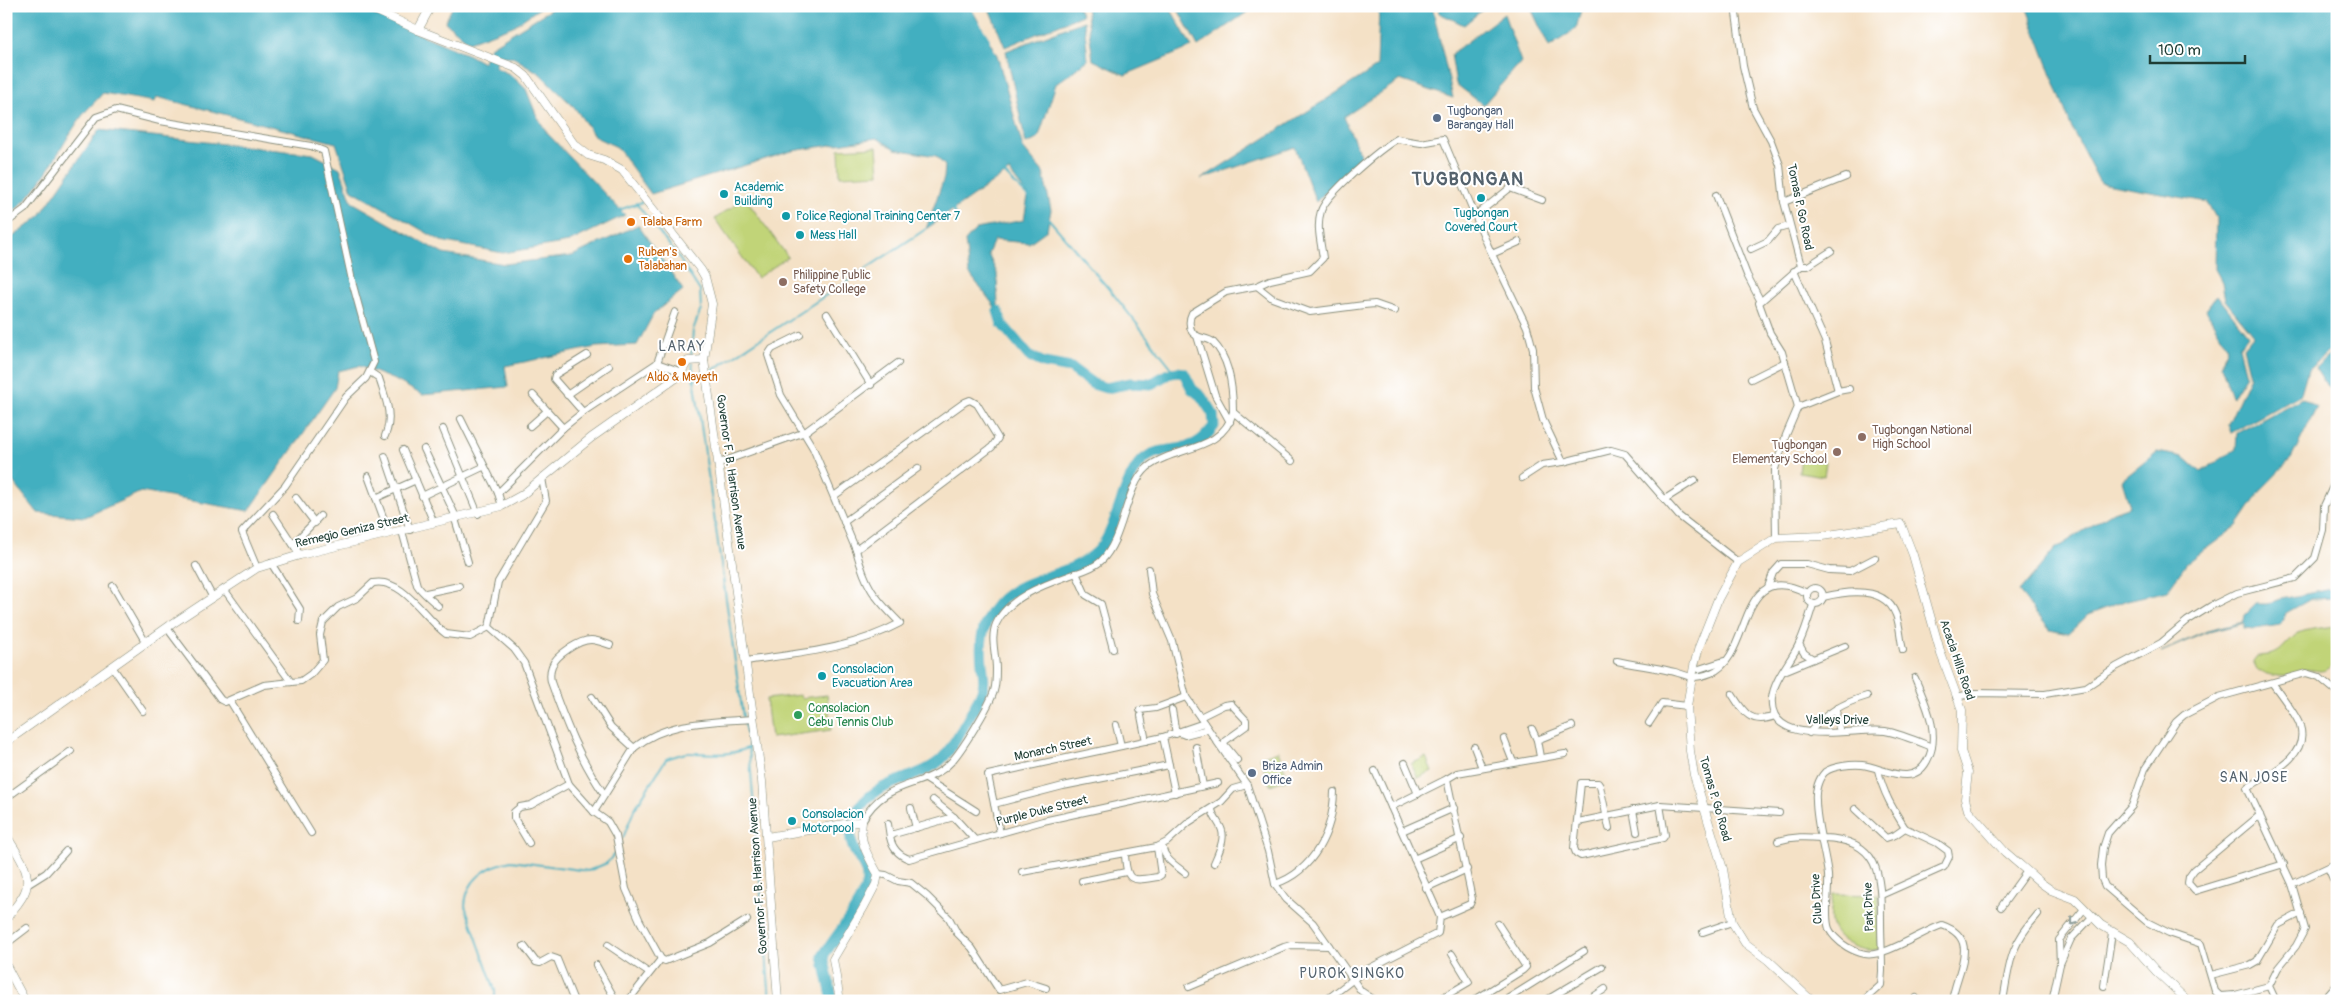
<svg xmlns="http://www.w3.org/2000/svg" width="2343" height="1007" font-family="Pangolin,sans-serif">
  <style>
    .green { fill: #c1d478; stroke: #708856 }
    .water { fill: #42afc0; stroke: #30767a }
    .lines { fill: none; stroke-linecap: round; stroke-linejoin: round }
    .stream { stroke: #42afc0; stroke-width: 2 }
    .river { stroke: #42afc0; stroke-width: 11 }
    .minor-casing { stroke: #8a8f7d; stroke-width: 8 }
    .tertiary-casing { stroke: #8a8f7d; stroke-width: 9 }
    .minor { stroke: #fff; stroke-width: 6 }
    .tertiary { stroke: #fff; stroke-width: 8 }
    .oneway { stroke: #8f9e9a }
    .service-dot { fill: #5c6f8a; stroke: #fff; stroke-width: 2 }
    .culture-dot { fill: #0f9aa8; stroke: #fff; stroke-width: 2 }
    .food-dot { fill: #e8710a; stroke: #fff; stroke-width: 2 }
    .education-dot { fill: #8d6e63; stroke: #fff; stroke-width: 2 }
    .leisure-dot { fill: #2e9e5b; stroke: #fff; stroke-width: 2 }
    .labels { text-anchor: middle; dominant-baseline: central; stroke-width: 4; stroke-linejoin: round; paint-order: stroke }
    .service-label { font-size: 12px; fill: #4e5e75; stroke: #fff; text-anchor: start }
    .culture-label { font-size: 12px; fill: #0d838f; stroke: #fff; text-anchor: start }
    .street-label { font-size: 12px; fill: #1f3d34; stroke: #fff }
    .food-label { font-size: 12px; fill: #c56008; stroke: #fff; text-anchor: start }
    .education-label { font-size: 12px; fill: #785e54; stroke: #fff; text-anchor: start }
    .leisure-label { font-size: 12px; fill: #27864d; stroke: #fff; text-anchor: start }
    .neighbourhood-label { font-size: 14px; letter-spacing: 1px; fill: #54626d; stroke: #fff }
    .district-label { font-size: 18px; font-weight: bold; letter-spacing: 1px; fill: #54626d; stroke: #fff }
  </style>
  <rect width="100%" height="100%" fill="#fff"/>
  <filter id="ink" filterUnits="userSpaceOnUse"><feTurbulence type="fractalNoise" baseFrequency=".02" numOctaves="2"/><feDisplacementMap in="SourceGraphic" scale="10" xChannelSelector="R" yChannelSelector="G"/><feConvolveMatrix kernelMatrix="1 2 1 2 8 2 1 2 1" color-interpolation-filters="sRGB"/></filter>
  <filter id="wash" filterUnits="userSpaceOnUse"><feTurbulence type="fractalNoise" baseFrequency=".0096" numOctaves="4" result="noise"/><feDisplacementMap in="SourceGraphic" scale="20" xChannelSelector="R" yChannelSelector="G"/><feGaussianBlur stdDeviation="1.12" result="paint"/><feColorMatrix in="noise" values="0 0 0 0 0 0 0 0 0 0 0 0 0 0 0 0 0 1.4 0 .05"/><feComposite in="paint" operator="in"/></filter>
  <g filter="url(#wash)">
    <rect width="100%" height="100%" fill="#f4e1c6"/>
    <!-- green -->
    <g class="green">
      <path d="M877,147L879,174L840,176L839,149Z"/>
      <path d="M745,198L788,257L757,278L715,219Z"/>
      <path d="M1801,458L1826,462L1824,476L1799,472Z"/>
      <path d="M2337,626V664L2332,665C2324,676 2315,668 2303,670C2300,671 2297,675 2293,675C2281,678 2269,675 2258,671L2253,661L2257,656C2284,655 2279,648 2297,634C2304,629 2328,627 2337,626Z"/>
      <path d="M800,695L801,698L827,695L831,730L771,738L766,699Z"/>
      <path d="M1278,751L1288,779L1270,785L1260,757Z"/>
      <path d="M1426,757L1432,771L1418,778L1411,764Z"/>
      <path d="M1833,894L1879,895V949C1864,954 1837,942 1832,926C1829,917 1832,903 1833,894Z"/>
    </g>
    <!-- water -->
    <g class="water">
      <path d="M6,6H353L469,55L483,63L490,47L556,6H970L997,55L1023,148L1043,172L1051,210L1047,230L1029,243L994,240L988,254L997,273L998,311L969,273L965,241L976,229L1024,220L1028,196L1009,171L926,229L944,178L945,166L936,156L895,149L877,138L792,151L651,194L617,147L595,137L575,108L539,73L513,57L499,56L495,67L511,75L526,89L536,114L547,133L625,215L569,242L503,253L441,241L352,190L336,143L157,97L155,102L103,93C96,101 88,108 82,116C58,149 40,194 6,217Z"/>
      <path d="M453,6H543L513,26L469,42L445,22Z"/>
      <path d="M988,6H1077L1082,15L1005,47Z"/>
      <path d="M1086,6H1169L1192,47L1125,75L1093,60Z"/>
      <path d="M1176,6H1256L1198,46Z"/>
      <path d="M1379,6H1432L1453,98L1400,80L1344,117L1361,156L1316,202L1295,147L1201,179L1377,67Z"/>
      <path d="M1438,6H1487L1464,25L1439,13Z"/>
      <path d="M1530,6H1582L1576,29L1549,47Z"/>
      <path d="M2026,6H2337V344L2308,370L2301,394L2231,433L2228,424L2250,376L2243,347L2253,335L2225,300L2222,282L2215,269L2216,218L2207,202L2100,183L2072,129Z"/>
      <path d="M1504,14L1521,62L1483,105L1456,84L1451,54Z"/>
      <path d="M1084,21L1088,60L1056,84L1038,139L1026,144L1006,51Z"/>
      <path d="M99,130L313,154L340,168L352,202L443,254L505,264L572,256L638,225L683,290L654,313L637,345L596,347L505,366L508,387L422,395L397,381L359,366L338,371L335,388L249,511L141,492L85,517L38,513L6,473V242L39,217Z"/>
      <path d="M2217,295L2248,335L2239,347L2246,375L2232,397L2221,366L2227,346L2206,310Z"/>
      <path d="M2337,348V394L2324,382L2315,368Z"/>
      <path d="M2302,398L2317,407L2291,459L2262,489L2237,526L2187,563L2167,591L2127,600L2088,615L2068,634L2050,630L2019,592L2055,549L2113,512L2130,506L2122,480L2157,452L2184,457L2201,472L2236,449L2237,433Z"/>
      <path d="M2337,588V598L2311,599L2286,613L2280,625L2255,629L2244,628V623L2205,633L2161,652L2207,631L2244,622L2245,615L2256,604H2267L2281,599Z"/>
    </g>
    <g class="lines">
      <!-- stream -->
      <g class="stream">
        <path d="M978,22L989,39V44"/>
        <path d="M1004,173L1029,198"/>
        <path d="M636,203L677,255L700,291L701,309L693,330L691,359"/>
        <path d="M953,207L956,220"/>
        <path d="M619,210L642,202"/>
        <path d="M1048,218L1114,295L1175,372"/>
        <path d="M692,363L743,717"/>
        <path d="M710,372L926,229"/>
        <path d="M693,380L703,376"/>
        <path d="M744,722L749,748L770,1001"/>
        <path d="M623,838L634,810L666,759C673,757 682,753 689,753C713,753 725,757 748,748"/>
        <path d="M495,1001V990L465,906C466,880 486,866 511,861L588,871L607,863L615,853"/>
      </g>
      <!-- river -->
      <path class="river" d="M833,1001L823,956C834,939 862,905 866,886C871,867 856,859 852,844C849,837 852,821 855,815C876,774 925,783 947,753C956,740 980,701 983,687C985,680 983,671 982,664C980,644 981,627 993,610C1016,575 1068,579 1097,552C1117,534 1121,482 1142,461C1157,446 1177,453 1195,444C1203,440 1209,433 1214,426L1213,414L1201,396L1192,389L1184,373L1177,372L1168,374L1151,384L1131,383L1106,388L1093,384L1071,368L1044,363L1029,356L1002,324L998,311"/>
    </g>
  </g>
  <g filter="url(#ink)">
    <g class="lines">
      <!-- minor casing -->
      <g class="minor-casing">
        <g id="minor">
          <path d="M1735,6L1743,66L1753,108L1771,141L1780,165L1784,202L1801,266"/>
          <path d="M1716,195L1747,275L1760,300"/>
          <path d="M1784,202L1846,177"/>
          <path d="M1475,216L1510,188L1542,200"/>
          <path d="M6,223L25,209L96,117L116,110L160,121L311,146L324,151L353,285L374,362L366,378L346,397L285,486L242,532L257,568"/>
          <path d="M1751,249L1768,241L1778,229L1789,226"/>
          <path d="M1492,254L1519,242"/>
          <path d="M1801,266H1808L1831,251"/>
          <path d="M1794,271L1825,341L1838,391"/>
          <path d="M1257,286L1272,298L1310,312L1364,305L1375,304L1395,311"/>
          <path d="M827,314L871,385"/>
          <path d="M800,335L772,349L768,355L781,395L813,448L856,550L992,447L998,438L977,404L970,400L965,402L834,496"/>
          <path d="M1197,336L1215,395L1230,422"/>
          <path d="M657,363L682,372"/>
          <path d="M370,372L379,378C385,398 394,415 385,436"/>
          <path d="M1751,379L1785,362"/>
          <path d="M533,395L563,428"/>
          <path d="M567,395L609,366"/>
          <path d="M1798,407L1838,391L1849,389"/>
          <path d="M583,412L554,379L555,375L587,355"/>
          <path d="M1233,412C1233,389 1230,359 1213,342C1207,337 1197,339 1192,332C1189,326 1189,319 1192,313L1226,292L1257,286L1270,280L1310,271L1323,258C1321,243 1316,226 1321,211C1326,194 1380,149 1397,139L1421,143L1443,139L1488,246L1527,327L1533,349L1534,387L1543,420L1563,462L1611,450L1625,454L1679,516L1738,562"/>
          <path d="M461,419L498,493L502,506"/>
          <path d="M530,426L547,411"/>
          <path d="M443,429L478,514"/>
          <path d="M424,449L457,519"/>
          <path d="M403,450L434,523"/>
          <path d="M385,456L410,530"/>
          <path d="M719,463L805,432L898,363"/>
          <path d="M368,476L389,533"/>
          <path d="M1522,478L1542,465L1563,462"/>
          <path d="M498,493L563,428L583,412L657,363L675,312"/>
          <path d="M422,496L483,467"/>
          <path d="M296,498L315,523"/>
          <path d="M376,498L416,480"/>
          <path d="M1665,499L1695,480"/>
          <path d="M273,514L300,555"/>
          <path d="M455,519L468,562"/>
          <path d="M844,522L918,468"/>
          <path d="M402,531L417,585C422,593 431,599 438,606"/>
          <path d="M1776,538L1775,469L1786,435L1798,407L1782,352L1770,333L1759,303L1801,266"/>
          <path d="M293,544L320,516"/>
          <path d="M271,563L300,609L299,621"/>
          <path d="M196,566L212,596"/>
          <path d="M1149,569L1152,594L1172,641L1186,697L1247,785L1268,851L1275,884L1286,899L1313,923L1361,991L1376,1001"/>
          <path d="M1076,573L1086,595L1101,604L1113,649"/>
          <path d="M113,586L146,643"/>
          <path d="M1768,587L1773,573L1781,564H1807L1829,570L1850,571L1875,558"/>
          <circle cx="1815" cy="596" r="8"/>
          <path d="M224,589L291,682"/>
          <path d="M426,593L459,586"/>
          <path d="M1823,597C1847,591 1885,585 1896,615C1900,625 1900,638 1903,650"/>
          <path d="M1813,605C1809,618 1805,631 1799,644C1791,661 1774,679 1772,698C1767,750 1856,727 1885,731C1901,734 1917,741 1932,747"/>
          <path d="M489,627L514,649L524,663L569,784L594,812L608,822L616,836L626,889L640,921L661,959"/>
          <path d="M167,628L221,700L225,702L264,685L301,681L311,674L323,660L320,635L323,622L338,607L357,598L373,583C403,577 425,619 446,634L470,637L489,627L498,582L546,501L542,478"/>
          <path d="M1799,644L1804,653L1813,659"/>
          <path d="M745,661C801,653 850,650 900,623C873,596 866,587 856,550"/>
          <path d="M1617,661C1635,665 1653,667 1670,671C1678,672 1685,676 1692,677C1699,677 1706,675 1711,673C1754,656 1735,557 1807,593"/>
          <path d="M113,668L143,711"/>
          <path d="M1699,669L1724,661"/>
          <path d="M1784,671L1845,646"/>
          <path d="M1915,678C1925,703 1942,734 1927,761C1912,789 1883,767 1862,765C1852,764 1833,766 1825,772C1818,779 1815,791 1816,800C1816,825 1825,850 1828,875C1829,891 1825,909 1828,925C1829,933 1840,943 1847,947C1852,950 1860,953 1865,954C1884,958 1923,931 1942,925C1982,939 1956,971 1952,1001"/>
          <path d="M2273,684C2279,692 2298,718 2300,726C2310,757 2267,775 2247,788L2292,884"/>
          <path d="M1732,694C1744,713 1751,725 1775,716"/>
          <path d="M592,697L611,727L634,748"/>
          <path d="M1956,697L1975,693L2045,694L2086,687L2116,667L2161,643L2187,621L2211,606L2237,593L2295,578L2315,558L2323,530L2324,506L2337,478"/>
          <path d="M230,701L311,833"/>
          <path d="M1837,708L1836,719L1840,731"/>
          <path d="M1140,710L1156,708L1186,697"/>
          <path d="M1172,710L1176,734"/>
          <path d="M1141,716L1146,741"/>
          <path d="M1200,717L1224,705L1231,704L1246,720V726L1225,741L1224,744L1237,760"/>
          <path d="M1649,723L1662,703L1687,706"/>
          <path d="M1116,725L1121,746"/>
          <path d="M1532,729L1537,740"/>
          <path d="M1180,733L1185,735L1208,729"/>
          <path d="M1809,733C1825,713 1843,703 1867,696"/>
          <path d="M1163,737L1175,793"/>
          <path d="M1504,739L1513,762"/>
          <path d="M1196,747L1203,786"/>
          <path d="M1474,747L1482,768"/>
          <path d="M1540,757L1537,740L1572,726"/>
          <path d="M1405,763L1418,794"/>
          <path d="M1878,770C1883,793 1893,809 1905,828"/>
          <path d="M924,778L976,811"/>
          <path d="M604,794C580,759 565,722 551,682C550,677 550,671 552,666C556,655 579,640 591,640C597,640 604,643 610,645"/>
          <path d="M6,798L71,751"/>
          <path d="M933,800L954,817L975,840"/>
          <path d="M994,804L1063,786L1169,765"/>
          <path d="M1391,807L1447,779"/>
          <path d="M911,808L916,828"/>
          <path d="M1212,809C1213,818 1220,823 1222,831C1225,840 1218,854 1214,863"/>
          <path d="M1855,809L1886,838L1895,835L1905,828L1937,843L1948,851L1949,857L1944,867L1881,895"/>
          <path d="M1633,810L1637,832"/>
          <path d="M594,812L634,748C667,720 714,722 754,719"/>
          <path d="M2260,815L2194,870L2189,877L2188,883L2195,891L2284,864"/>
          <path d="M954,817L894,834L890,837C892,848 898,855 909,859L1043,821L1218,783"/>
          <path d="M862,821C886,777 925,790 951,762C962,750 989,707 994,691C996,685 996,675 996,669C996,654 990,638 996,624C1008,597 1046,584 1071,575C1080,572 1094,568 1101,561C1125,538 1124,487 1148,467C1175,446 1223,452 1233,412L1292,461"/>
          <path d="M1578,822L1660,805L1779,813"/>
          <path d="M888,824L890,837"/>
          <path d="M1609,828L1600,786L1598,783H1581L1574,848L1576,853L1581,856L1663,838L1665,835L1660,805"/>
          <path d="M1402,831L1454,808"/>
          <path d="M1000,833L988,775L1163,737L1204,723"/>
          <path d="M1778,841C1794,836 1807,837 1823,838C1880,839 1881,875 1881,921C1881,937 1882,954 1882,971L1881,985L1863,1001"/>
          <path d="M529,843L514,818V812L520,807L531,805L569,784"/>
          <path d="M1162,846C1165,860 1174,864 1185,873"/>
          <path d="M1157,847L1167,842L1189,822L1221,802L1233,789L1247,785"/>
          <path d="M1414,859L1461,838"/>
          <path d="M2328,868L2337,887"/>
          <path d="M1022,872L1157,847L1161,875L1158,877C1132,881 1127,884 1125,855"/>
          <path d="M878,874L886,875L898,881L911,883L927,896L949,918L957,933L972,948L999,990L1027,982L1046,988"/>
          <path d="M1082,881L1126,872"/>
          <path d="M1275,884C1314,871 1333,831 1334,792"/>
          <path d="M27,885L46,873L66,851"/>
          <path d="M1426,888L1467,869"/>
          <path d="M2001,907L2027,871"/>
          <path d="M1440,917L1470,904L1472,899L1447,779L1457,773L1565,754"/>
          <path d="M1703,932L1732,922"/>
          <path d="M6,944L27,928"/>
          <path d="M608,945L649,973"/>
          <path d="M524,946L536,962L540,963L551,957L557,959L574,1001"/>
          <path d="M661,959L665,961L710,943L747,920"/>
          <path d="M2060,964L2071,939L2092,917"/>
          <path d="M596,965L616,1001"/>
          <path d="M2211,975L2250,965L2257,961L2278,925L2301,913"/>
          <path d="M2104,986L2112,933"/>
          <path d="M2269,986L2235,995L2220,996L2215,991L2201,944L2169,933L2147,922L2105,886L2102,879L2101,865L2103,848L2108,833L2132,806L2145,769L2176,722L2184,715L2219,697L2306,673L2319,677L2337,692"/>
          <path d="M1189,987L1284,947L1291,945L1329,946"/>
          <path d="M1916,998L1918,1001"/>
          <path d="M628,1001L661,959"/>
          <path d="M1325,1001L1364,971L1438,933L1440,917L1375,771"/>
          <path d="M1445,1001V996L1469,982L1452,954"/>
          <path d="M1473,1001L1523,970L1526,967L1498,924"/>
          <path d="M1504,1001L1584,951"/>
          <path d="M1545,1001L1602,967"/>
          <path d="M1587,1001L1605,989"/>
          <path d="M2003,1001C2010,960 2010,946 2038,914"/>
          <path d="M2052,1001L2060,964L2059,940L2084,909"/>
          <path d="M2276,1001L2269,986L2278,968L2296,946L2305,929L2292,884L2337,863"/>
          <path d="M2323,1001L2337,985"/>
        </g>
      </g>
      <!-- tertiary casing -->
      <g class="tertiary-casing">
        <g id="tertiary">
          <path d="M366,6L418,30L516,68L526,76L574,144L588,155L604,160L622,170L701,270L705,277L712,304L704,360L762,781L778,1001"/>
          <path d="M418,30L431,6"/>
          <path d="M6,742L172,624L257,568L300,555L502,506L522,495L591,438L679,376L688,361L704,360"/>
          <path d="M6,835C15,850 32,871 26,889C23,900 12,910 6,919"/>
          <path d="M767,837L862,821C859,843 868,856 878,874L876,884L864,907L833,959L840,1001"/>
          <path d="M6,965L25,1001"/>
          <path d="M1812,1001L1768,960L1745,943L1732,922L1723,869L1694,775L1690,751L1687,706L1694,666L1699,647L1718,599L1738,562L1776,538L1822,536L1901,524L1913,555L1941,654L1962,710L1961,751L1968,772L1965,799L1968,810L2005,852L2041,883L2051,890L2075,899L2101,925L2130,942L2156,971L2188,1001"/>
        </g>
      </g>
      <!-- minor -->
      <use href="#minor" class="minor"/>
      <!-- tertiary -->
      <use href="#tertiary" class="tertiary"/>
    </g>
    <!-- one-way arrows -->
    <defs><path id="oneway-chevron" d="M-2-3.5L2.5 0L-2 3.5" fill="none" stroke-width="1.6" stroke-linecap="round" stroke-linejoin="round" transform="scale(1.25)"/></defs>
    <use class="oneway" href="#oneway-chevron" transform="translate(2073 922) rotate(128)"/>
  </g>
  <!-- markers -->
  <g class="service-dot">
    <circle cx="1437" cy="118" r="5"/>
    <circle cx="1252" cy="773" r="5"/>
  </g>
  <g class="culture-dot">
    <circle cx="724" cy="194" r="5"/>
    <circle cx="1481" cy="198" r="5"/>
    <circle cx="786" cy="216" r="5"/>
    <circle cx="800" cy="235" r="5"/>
    <circle cx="822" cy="676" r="5"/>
    <circle cx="792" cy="821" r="5"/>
  </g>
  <g class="food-dot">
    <circle cx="631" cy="222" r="5"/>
    <circle cx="628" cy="259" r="5"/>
    <circle cx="682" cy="362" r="5"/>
  </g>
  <g class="education-dot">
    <circle cx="783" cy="282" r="5"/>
    <circle cx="1862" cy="437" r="5"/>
    <circle cx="1837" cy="452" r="5"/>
  </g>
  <circle class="leisure-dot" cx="798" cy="715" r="5"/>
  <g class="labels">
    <!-- service labels -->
    <g class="service-label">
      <text x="1447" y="111">Tugbongan<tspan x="1447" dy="14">Barangay Hall</tspan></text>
      <text x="1262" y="766">Briza Admin<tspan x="1262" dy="14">Office</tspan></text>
    </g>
    <!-- culture labels -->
    <g class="culture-label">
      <text x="734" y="187">Academic<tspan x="734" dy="14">Building</tspan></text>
      <text x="1481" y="213" text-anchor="middle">Tugbongan<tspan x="1481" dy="14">Covered Court</tspan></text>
      <text x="796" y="216">Police Regional Training Center 7</text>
      <text x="810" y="235">Mess Hall</text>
      <text x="832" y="669">Consolacion<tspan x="832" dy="14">Evacuation Area</tspan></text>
      <text x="802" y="814">Consolacion<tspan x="802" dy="14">Motorpool</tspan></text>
    </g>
    <!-- street labels -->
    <g class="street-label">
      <text transform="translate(1800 207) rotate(78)">Tomas P. Go Road</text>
      <text transform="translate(731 472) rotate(82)">Governor F. B. Harrison Avenue</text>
      <text transform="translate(352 531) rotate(-13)">Remegio Geniza Street</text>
      <text transform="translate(1957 660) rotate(71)">Acacia Hills Road</text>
      <text x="1837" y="720">Valleys Drive</text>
      <text transform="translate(1053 749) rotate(-12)">Monarch Street</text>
      <text transform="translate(1715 799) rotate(74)">Tomas P. Go Road</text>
      <text transform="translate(1042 811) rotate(-14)">Purple Duke Street</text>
      <text transform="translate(758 876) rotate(-94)">Governor F. B. Harrison Avenue</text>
      <text transform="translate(1817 899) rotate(-93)">Club Drive</text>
      <text transform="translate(1869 907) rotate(-92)">Park Drive</text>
    </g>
    <!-- food labels -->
    <g class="food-label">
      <text x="641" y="222">Talaba Farm</text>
      <text x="638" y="252">Ruben's<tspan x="638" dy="14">Talabahan</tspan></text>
      <text x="682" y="377" text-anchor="middle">Aldo &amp; Mayeth</text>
    </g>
    <!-- education labels -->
    <g class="education-label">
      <text x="793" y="275">Philippine Public<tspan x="793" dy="14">Safety College</tspan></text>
      <text x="1872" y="430">Tugbongan National<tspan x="1872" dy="14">High School</tspan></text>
      <text x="1827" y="445" text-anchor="end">Tugbongan<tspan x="1827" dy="14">Elementary School</tspan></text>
    </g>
    <!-- leisure labels -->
    <g class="leisure-label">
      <text x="808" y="708">Consolacion<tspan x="808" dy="14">Cebu Tennis Club</tspan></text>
    </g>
    <!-- neighbourhood labels -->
    <g class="neighbourhood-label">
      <text x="682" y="346">LARAY</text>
      <text x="2254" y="777">SAN JOSE</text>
      <text x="1352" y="973">PUROK SINGKO</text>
    </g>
    <!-- district labels -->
    <g class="district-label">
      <text x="1468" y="179">TUGBONGAN</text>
    </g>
  </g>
  <!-- margin -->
  <rect width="2343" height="1007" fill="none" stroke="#fff" stroke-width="25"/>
  <!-- scale -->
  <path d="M2150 55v8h95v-8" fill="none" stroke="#1f3d34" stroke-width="2.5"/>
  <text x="2158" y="55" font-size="15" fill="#1f3d34" stroke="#ffffff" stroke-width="4" paint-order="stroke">100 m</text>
</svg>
